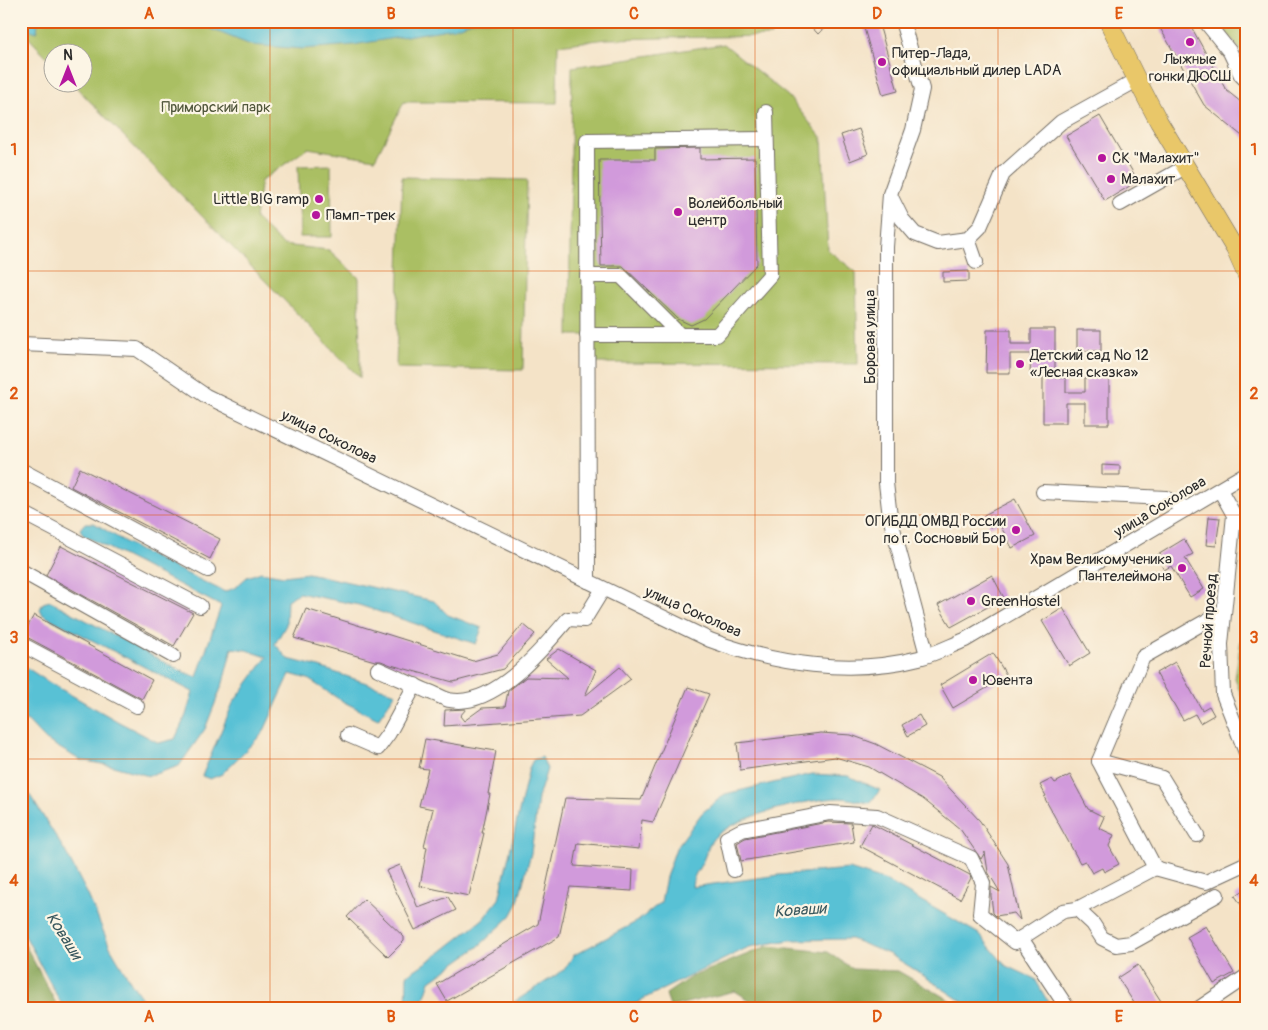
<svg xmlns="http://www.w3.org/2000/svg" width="1268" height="1030" font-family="Pangolin,sans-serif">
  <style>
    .green { fill: #aabf63; stroke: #6a7547 }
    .forest { fill: #87a659; stroke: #596842 }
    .water { fill: #59c1d5; stroke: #427680 }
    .building { fill: #d19adb }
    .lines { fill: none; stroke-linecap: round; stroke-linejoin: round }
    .minor-casing { stroke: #716b62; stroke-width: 16 }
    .major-casing { stroke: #716b62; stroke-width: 19 }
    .minor { stroke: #fff; stroke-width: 14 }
    .major { stroke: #e9c769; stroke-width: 18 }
    .grid { fill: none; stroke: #df570e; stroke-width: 1; stroke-opacity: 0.55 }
    .poi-dot { fill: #b5179e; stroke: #fcf5e5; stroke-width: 2 }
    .labels { text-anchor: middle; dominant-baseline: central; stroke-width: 4.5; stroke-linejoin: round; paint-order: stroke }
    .poi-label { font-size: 15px; fill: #2b2b2b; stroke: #fcf5e5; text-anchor: start }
    .park-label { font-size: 15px; fill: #51573c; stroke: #fcf5e5 }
    .street-label { font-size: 15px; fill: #2b2b2b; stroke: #fcf5e5 }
    .water-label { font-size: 16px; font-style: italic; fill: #39585e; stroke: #fcf5e5 }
    .neatline { fill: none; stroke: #df570e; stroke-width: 2 }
    .grid-label { font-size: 16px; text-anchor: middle; font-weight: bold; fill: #df570e }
  </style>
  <rect width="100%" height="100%" fill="#fcf5e5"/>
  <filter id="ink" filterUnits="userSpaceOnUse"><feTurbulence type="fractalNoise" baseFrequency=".02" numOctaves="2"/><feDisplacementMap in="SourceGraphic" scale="10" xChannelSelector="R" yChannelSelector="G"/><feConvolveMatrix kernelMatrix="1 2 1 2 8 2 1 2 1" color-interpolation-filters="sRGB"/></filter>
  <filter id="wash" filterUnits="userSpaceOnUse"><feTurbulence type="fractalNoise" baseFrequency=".0096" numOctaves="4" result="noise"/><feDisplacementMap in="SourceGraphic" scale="20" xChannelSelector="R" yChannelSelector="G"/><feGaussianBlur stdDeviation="1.12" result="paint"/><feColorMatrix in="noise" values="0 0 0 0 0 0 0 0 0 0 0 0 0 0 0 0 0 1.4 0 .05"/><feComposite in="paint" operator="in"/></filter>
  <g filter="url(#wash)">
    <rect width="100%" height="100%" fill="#f4e3c7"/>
    <!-- green -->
    <g class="green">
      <path d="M21,21H770L771,36L607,39L558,45L557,103L404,102L375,159L308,148L261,181L255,218L283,245L329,250L359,278L360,378L72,83L82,82V52H52V62L21,30Z"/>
      <path d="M1218,21H1247V59Z"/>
      <path d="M724,44L788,96L822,138L828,250L856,272L858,364L587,363V335H569L572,67Z"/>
      <path d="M331,165L332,237H300L298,166Z"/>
      <path d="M402,177L527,180L523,370L396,368Z"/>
      <path d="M1247,600V712L1235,678Z"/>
    </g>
    <!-- forest -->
    <g class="forest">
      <path d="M21,937L59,1009H21Z"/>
      <path d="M768,946L828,952L853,969L898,971L953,1002L961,1009H741L756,1004L735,991L670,1007L666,994L691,977Z"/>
    </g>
    <!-- water -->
    <g class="water">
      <path d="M21,21H38L37,32L21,27Z"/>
      <path d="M200,21H474L454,28L353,45L303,49L251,45L208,28Z"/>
      <path d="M85,523H94L140,551L225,592L236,587L247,577L261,572L284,576L308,573L434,601L448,615L482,628L476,644L359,605L299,593L287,600L286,625L275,644L288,659L319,667L396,693L378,719L342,701L308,679L290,674L263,733L222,774L210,779L202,776L233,703L267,657L246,650L232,648L223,683L205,729L179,766L149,776L113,766L80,760L46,740L28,721L21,718V664L50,683L119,722L159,743L175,739L186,715L193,692L43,615L40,609L43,603L50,601L179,670L197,677L221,606L83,535L80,529Z"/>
      <path d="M542,757L547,769L538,798L531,853L517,905L511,916L478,947L430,981L424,999L425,1009H406L407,975L437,955L483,919L499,899L529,768L533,760Z"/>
      <path d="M812,774L848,776L880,790L870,803C860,802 849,798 840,798C808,799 740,815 716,836C709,841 706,855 702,863C697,872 693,876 692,887L779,875L849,869L887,881L979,934L1005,965L1035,979L1052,1009H973L912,968L889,954L851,939L790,940L749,947L643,999L629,1009H503L564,970L574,955L638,921L661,902L666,877L676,848L702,813L725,794Z"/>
      <path d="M21,781L65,851L88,895L110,947L132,984L149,1009H64L21,928Z"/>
    </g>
    <g id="blocks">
      <!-- building -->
      <g class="building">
        <path d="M806,21H832L818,34Z"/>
        <path d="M862,21H878L898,91L883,95Z"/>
        <path d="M1156,21H1188L1226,90L1247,107V140L1204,105Z"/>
        <path d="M1100,116L1138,181L1105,201L1066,136Z"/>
        <path d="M859,129L868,154L850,161L841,135Z"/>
        <path d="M700,148V159L755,158L757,264L704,319L691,325L678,319L623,266H601L599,160H655V149Z"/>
        <path d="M969,271V281L943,282V272Z"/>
        <path d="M1031,329H1055V378H1066V392H1085V378H1109V424H1085V403H1066V423H1043V375H1030L1031,354H1010V373H986L987,330H1011V344H1031Z"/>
        <rect x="1077" y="330" width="24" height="21"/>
        <path d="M1102,465L1120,466V475H1102Z"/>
        <path d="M80,468L220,539L210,559L71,487Z"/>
        <path d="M1015,499L1035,536L1012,548L999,523L990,527L984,515Z"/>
        <path d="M1209,517L1220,518L1216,546L1206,545Z"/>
        <path d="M1184,539L1193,554L1185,558L1204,589L1190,597L1171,566L1164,570L1156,556Z"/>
        <path d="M61,546L193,613L174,646L46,575Z"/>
        <path d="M992,575L1004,598L951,627L938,605Z"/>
        <path d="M1063,608L1090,653L1069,666L1042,621Z"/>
        <path d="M306,609L473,661L498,654L523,624L535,634L503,669L453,682L391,665L381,661H375L294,638Z"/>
        <path d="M34,615L152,680L142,699L23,635Z"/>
        <path d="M559,649L596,670L585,696L620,667L631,679L580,716L444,726L445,710L466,709L460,716L464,721L482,708L505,707L508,691L526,677L568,678L546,659Z"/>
        <path d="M993,653L1007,676L953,708L940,685Z"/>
        <path d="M1175,662L1202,710L1209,706L1214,715L1200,723L1195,714L1183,720L1156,673Z"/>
        <path d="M688,687L709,694L653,822L642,820L639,849L578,843L574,866L633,870L632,891L570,887L559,937L447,1001L437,984L538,924L565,798L641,800Z"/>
        <path d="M919,715L925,726L908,736L902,725Z"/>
        <path d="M821,733L851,735L876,744L939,777L980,821L1008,864L1020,920L1014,913L996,916L993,913L991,896V887L1000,892L988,872L985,852L981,859L960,829L923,799L869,767L835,757L740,770L737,743Z"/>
        <path d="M425,739L496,751L488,794H490L482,833H484L469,896L420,886L427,847L424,846L433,809L419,806L428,769L419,768Z"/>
        <path d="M1070,775L1088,809L1104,817L1099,828L1114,835L1109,846L1119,864L1104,872L1102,868L1092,873L1085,861L1080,863L1044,797L1046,796L1040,785L1052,779L1055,783Z"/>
        <path d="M828,822L851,823L854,842L741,861L737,843L745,838Z"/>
        <path d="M872,824L970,875L971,878L960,899L860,846Z"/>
        <path d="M400,865L418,908L448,897L456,910L415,930L386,871Z"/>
        <path d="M1247,888V913L1235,896Z"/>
        <path d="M364,899L404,937V941L388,957L347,917Z"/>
        <path d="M1206,926L1234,973L1214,984L1187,937Z"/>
        <path d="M1138,965L1166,1009H1138L1118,978Z"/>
      </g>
    </g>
  </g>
  <g filter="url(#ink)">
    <use href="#blocks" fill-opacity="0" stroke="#716b62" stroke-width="1"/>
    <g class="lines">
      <!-- minor casing -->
      <g class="minor-casing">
        <g id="minor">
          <path d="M902,21L922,89L913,130L890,194L886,247V483L890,517L927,655"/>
          <path d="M1205,21L1230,52L1241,75L1247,81"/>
          <path d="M890,195L902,219L915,234L938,243L968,239L980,227L1003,174L1061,122L1137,80"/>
          <path d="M1120,204L1185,167"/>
          <path d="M968,239L976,262"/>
          <path d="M1235,249L1247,240"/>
          <path d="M587,276H621L680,335"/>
          <path d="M587,335H717L770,275L766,112"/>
          <path d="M21,344L137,349L206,396L710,640C774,664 851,676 919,658C935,654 950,646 965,640L1247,473"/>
          <path d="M21,470L208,570"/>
          <path d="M1220,490L1234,515L1221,644L1223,694L1247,755"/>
          <path d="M1043,492L1166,498L1187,509"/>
          <path d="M21,512L200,606"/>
          <path d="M23,572L173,656"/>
          <path d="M588,581L587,141L766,139"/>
          <path d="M21,644L137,706"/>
          <path d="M378,669C394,676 411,684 427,691C434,693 442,698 449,700C493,709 542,650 568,619L584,620L603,589"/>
          <path d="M348,735L378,748L389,733L415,685"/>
          <path d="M1099,761L1162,778L1197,835"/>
          <path d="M1155,868L1206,882L1247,863"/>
          <path d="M734,870L727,838L742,830L830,813L877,816L971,858L983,883L980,914L1015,942L1063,911L1077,909L1155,868L1099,761L1143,657L1224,611"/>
          <path d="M1077,909L1093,924L1102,938L1116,945L1131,943L1217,895"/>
          <path d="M1021,938L1068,1009"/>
          <path d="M1198,1009L1247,976"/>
        </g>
      </g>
      <!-- major casing -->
      <g class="major-casing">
        <path id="major" d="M1108,21L1137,80L1159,122L1235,249L1247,276"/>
      </g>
      <!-- minor -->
      <use href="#minor" class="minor"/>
      <!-- major -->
      <use href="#major" class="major"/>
    </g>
  </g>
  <!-- grid -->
  <path class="grid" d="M270,21V1009M513,21V1009M755,21V1009M998,21V1009M21,271H1247M21,515H1247M21,759H1247"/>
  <!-- markers -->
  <g class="poi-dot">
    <circle cx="1190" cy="42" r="5"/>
    <circle cx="882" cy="62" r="5"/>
    <circle cx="1102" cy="158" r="5"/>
    <circle cx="1111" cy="179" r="5"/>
    <circle cx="319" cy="199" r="5"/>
    <circle cx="678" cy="212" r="5"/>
    <circle cx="316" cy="215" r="5"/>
    <circle cx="1020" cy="364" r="5"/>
    <circle cx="1016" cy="530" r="5"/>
    <circle cx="1182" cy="568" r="5"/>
    <circle cx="971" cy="601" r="5"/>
    <circle cx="973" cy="680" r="5"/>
  </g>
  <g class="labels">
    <!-- poi labels -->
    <g class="poi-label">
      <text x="892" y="53">Питер-Лада,<tspan x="892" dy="17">официальный дилер LADA</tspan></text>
      <text x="1190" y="59" text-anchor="middle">Лыжные<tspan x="1190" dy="17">гонки ДЮСШ</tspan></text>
      <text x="1112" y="158">СК "Малахит"</text>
      <text x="1121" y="179">Малахит</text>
      <text x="309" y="199" text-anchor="end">Little BIG ramp</text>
      <text x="688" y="203">Волейбольный<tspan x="688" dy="17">центр</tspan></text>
      <text x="326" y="215">Памп-трек</text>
      <text x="1030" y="355">Детский сад № 12<tspan x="1030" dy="17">«Лесная сказка»</tspan></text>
      <text x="1006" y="521" text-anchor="end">ОГИБДД ОМВД России<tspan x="1006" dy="17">по г. Сосновый Бор</tspan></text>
      <text x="1172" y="559" text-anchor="end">Храм Великомученика<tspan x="1172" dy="17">Пантелеймона</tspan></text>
      <text x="981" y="601">GreenHostel</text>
      <text x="983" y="680">Ювента</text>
    </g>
    <!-- park labels -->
    <g class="park-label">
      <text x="216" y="107">Приморский парк</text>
    </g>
    <!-- street labels -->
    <g class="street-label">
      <text transform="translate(870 337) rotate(-90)">Боровая улица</text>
      <text transform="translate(329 437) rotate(26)">улица Соколова</text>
      <text transform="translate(1160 507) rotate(-31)">улица Соколова</text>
      <text transform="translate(693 612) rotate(24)">улица Соколова</text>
      <text transform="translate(1209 621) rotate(-86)">Речной проезд</text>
    </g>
    <!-- water labels -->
    <g class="water-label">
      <text transform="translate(800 910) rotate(-4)">Коваши</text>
      <text transform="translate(64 936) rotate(58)">Коваши</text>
    </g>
  </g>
  <!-- margin -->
  <rect width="1268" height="1030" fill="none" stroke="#fcf5e5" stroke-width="55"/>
  <!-- north arrow -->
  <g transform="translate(68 68)"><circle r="24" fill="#fcf5e5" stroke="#a8a49b"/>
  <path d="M0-4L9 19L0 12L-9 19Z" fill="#b5179e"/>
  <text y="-8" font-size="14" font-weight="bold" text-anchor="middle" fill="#2b2b2b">N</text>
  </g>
  <rect x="28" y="28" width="1212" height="974" class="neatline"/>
  <g class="grid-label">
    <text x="149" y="19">A</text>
    <text x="391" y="19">B</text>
    <text x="634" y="19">C</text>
    <text x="877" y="19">D</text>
    <text x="1119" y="19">E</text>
    <text x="14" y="155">1</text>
    <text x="1254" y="155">1</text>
    <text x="14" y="399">2</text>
    <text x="1254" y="399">2</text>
    <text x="14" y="643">3</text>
    <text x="1254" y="643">3</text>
    <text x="14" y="886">4</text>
    <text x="1254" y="886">4</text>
    <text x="149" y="1022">A</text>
    <text x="391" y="1022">B</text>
    <text x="634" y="1022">C</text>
    <text x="877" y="1022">D</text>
    <text x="1119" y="1022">E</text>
  </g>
</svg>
